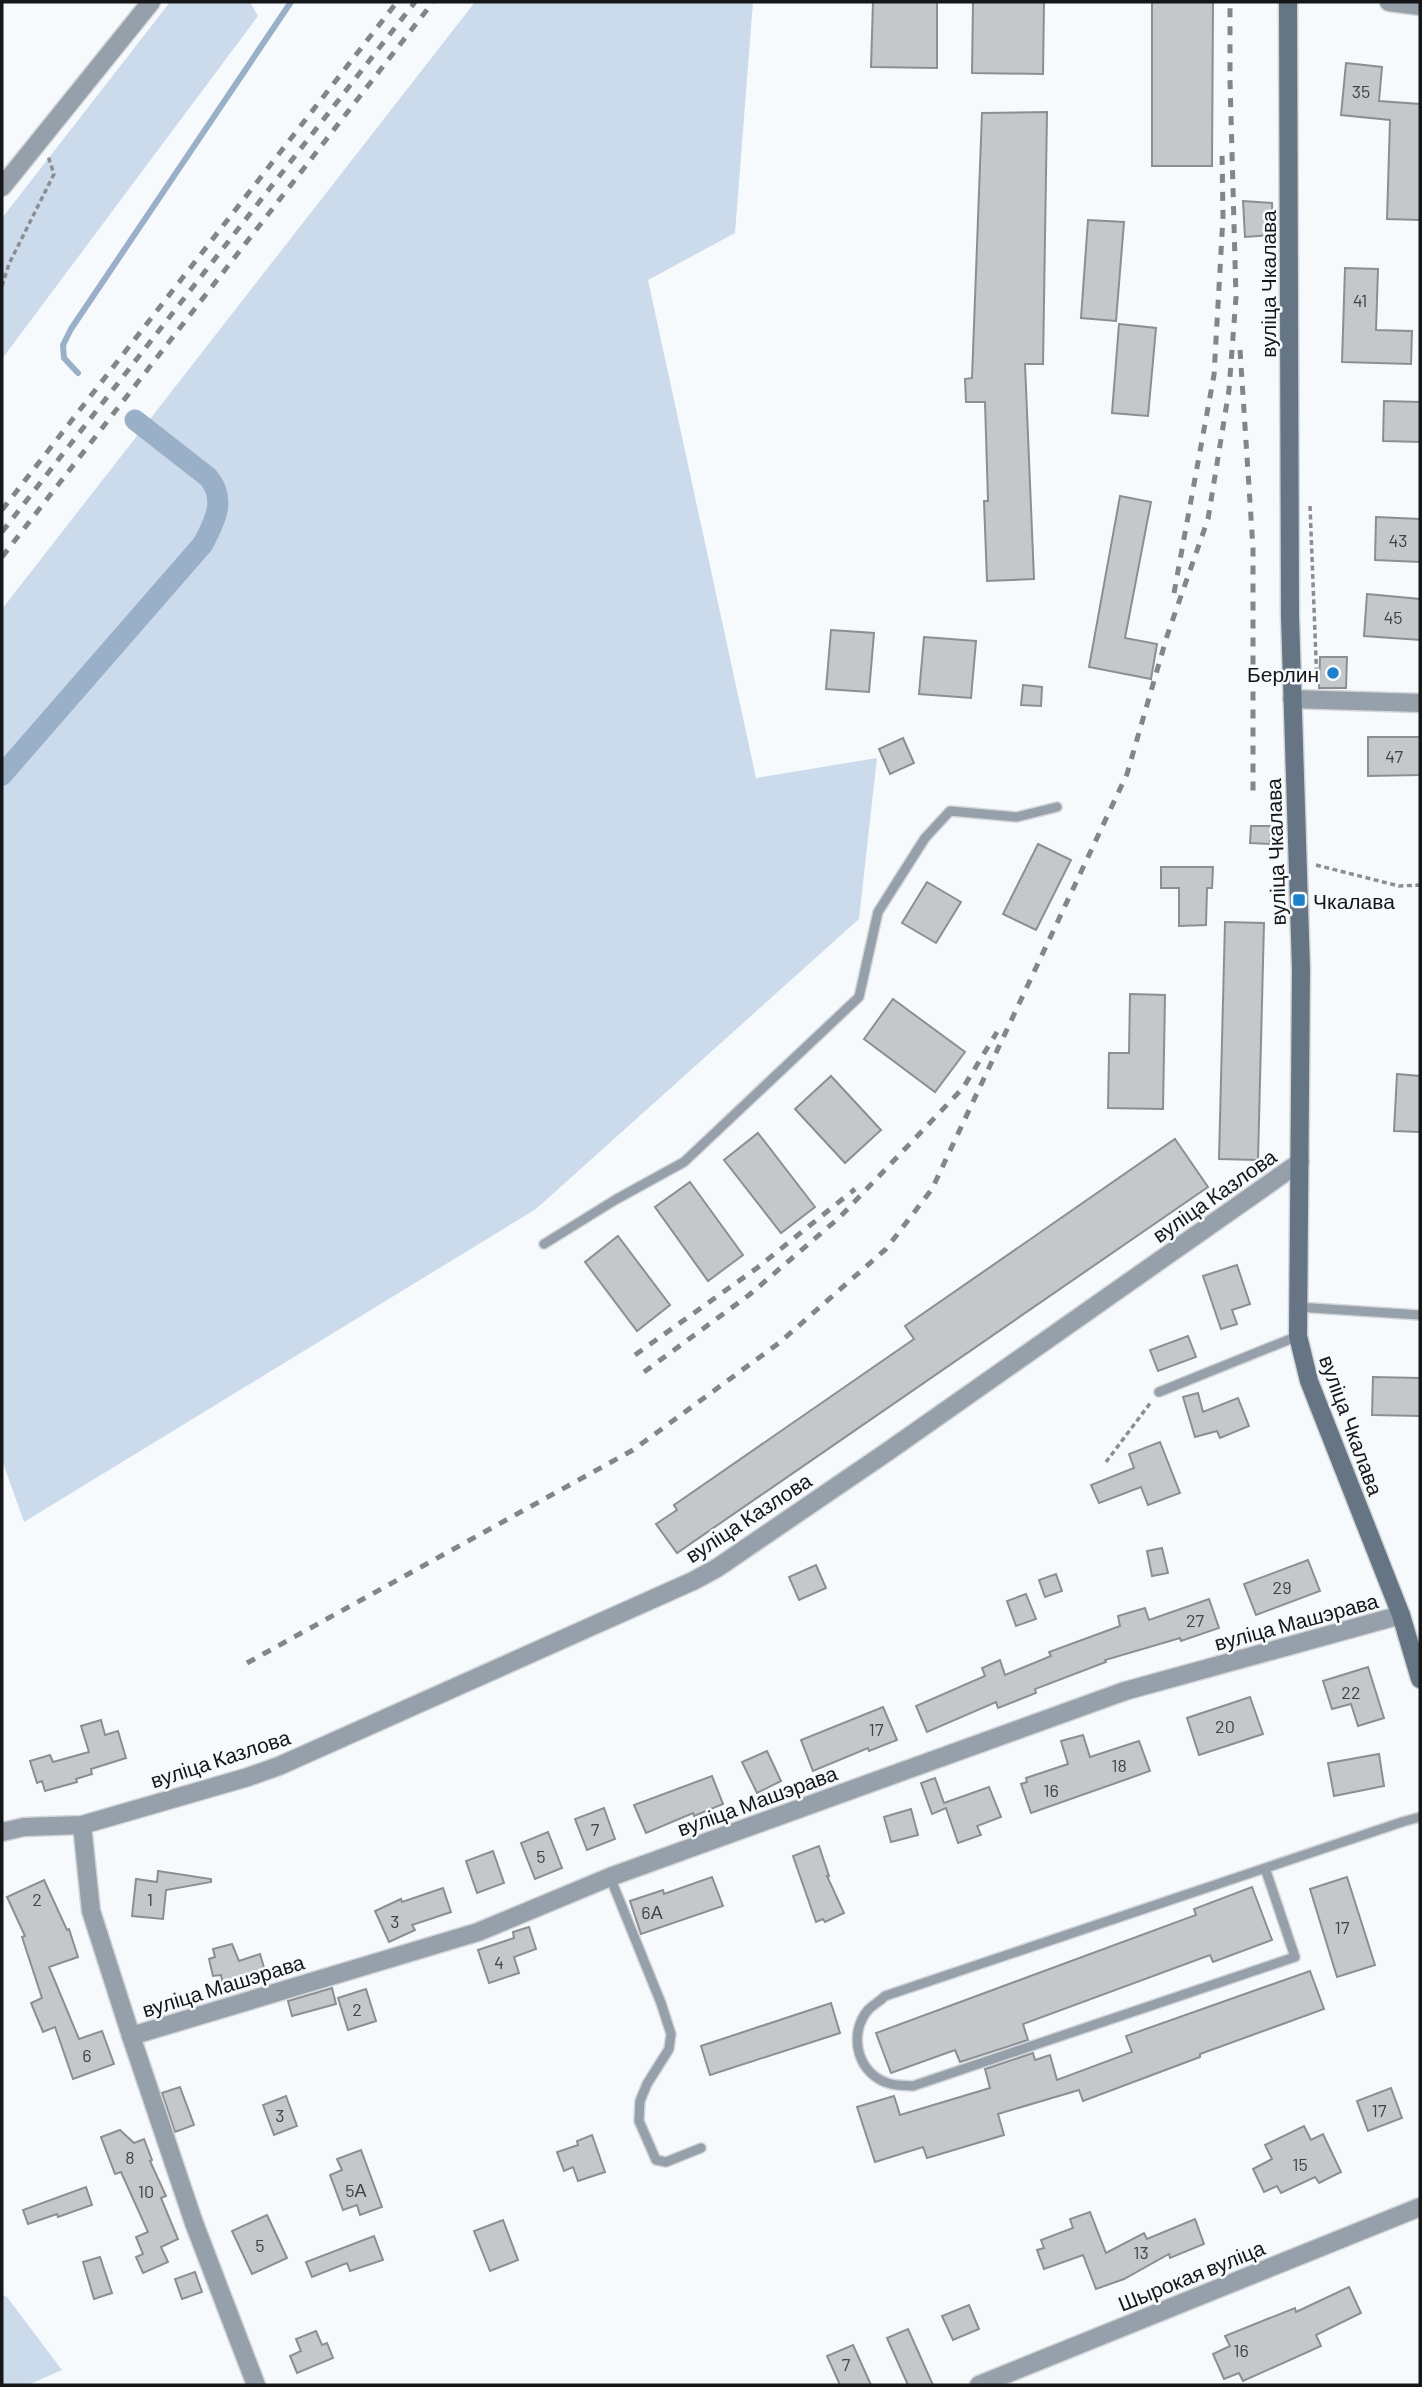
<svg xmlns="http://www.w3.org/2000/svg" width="1422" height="2387" font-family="Barlow,sans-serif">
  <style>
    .green { fill: #cbdbeb }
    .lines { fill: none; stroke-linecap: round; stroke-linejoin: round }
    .stream { stroke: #99b0c8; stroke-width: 6 }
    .canal { stroke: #99b0c8; stroke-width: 21 }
    .building { fill: #c5c8cb; stroke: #8c8f92; stroke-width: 2 }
    .lane-casing { stroke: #d3d6d8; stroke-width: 12 }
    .street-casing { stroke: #d3d6d8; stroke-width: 21 }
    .secondary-casing { stroke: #d3d6d8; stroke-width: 21 }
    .path { stroke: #8b8d8f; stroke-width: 3.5; stroke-dasharray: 5 3.5; stroke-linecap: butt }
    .lane { stroke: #95a0aa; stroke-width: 9 }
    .street { stroke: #95a0aa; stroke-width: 18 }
    .secondary { stroke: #667584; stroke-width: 18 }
    .rail { stroke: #838587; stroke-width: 5; stroke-dasharray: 9 9; stroke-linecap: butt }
    .poi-dot { fill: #1f80cc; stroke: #f7fafd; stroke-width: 2.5 }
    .labels { text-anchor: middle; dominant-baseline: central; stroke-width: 5; stroke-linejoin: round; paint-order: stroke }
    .number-label { font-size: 18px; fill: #414244 }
    .street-label { font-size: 21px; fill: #151617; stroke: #f7fafd }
    .poi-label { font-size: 21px; fill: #151617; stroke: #f7fafd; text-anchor: end }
  </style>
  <rect width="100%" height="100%" fill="#f7fafd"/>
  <!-- green -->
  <g class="green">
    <path d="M170,2H250L258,16L2,359V218Z"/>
    <path d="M475,2H753L735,233L648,280L756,778L877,758L859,919L536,1209L24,1522L2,1460V609Z"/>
    <path d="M2,2295L7,2297L62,2370L28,2385H2Z"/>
  </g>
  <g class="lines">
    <!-- stream -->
    <path class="stream" d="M78,373L64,358L63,345L71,329L291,2"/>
    <!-- canal -->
    <path class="canal" d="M2,775L203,544C215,521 227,499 208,477L135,420"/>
  </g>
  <!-- building -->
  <g class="building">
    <path d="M873,2H937V68L871,67Z"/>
    <path d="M973,2H1044L1043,74L972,73Z"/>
    <path d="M1152,2H1213L1212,166H1152Z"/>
    <path d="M1346,63L1382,67L1379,101L1420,104V220L1387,219L1390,120L1341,115Z"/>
    <path d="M1047,112L1043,364H1025L1034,579L987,581L984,501H988L985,402H966L965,379L972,378L982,113Z"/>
    <path d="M1243,201L1272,203L1273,235L1245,237Z"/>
    <path d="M1088,220L1124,222L1116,321L1081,318Z"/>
    <path d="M1345,268L1378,269L1376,330L1412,331L1411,364L1342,362Z"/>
    <path d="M1119,324L1156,328L1148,416L1112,413Z"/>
    <path d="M1384,401L1420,402V442L1383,441Z"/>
    <path d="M1120,496L1151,502L1125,638L1157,644L1151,679L1089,667Z"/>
    <path d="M1376,517L1420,519V562L1375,560Z"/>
    <path d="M1367,594L1420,599V640L1364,636Z"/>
    <path d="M831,630L874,633L869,692L826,689Z"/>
    <path d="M924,637L976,641L971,698L919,694Z"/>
    <path d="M1320,657H1347L1346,688H1319Z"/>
    <path d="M1023,685L1042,687L1041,706L1021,705Z"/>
    <path d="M1368,737H1420V775L1368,776Z"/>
    <path d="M903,738L914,763L890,774L879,749Z"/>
    <path d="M1251,826H1270V844L1250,843Z"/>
    <path d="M1038,844L1071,860L1036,930L1003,914Z"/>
    <path d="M1161,867H1213L1212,888H1207L1206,925L1179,926V888H1161Z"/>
    <path d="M927,882L961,902L936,943L902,923Z"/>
    <path d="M1225,922L1264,923L1258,1160L1219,1159Z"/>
    <path d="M1130,994L1165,995L1163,1109L1108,1108L1109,1053H1129Z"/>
    <path d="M893,999L965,1052L935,1092L864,1039Z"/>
    <path d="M1397,1074L1420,1076V1132L1394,1131Z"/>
    <path d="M831,1076L881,1130L845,1163L795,1109Z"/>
    <path d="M758,1133L815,1207L781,1233L724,1160Z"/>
    <path d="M1175,1139L1208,1187L677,1553L656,1524L677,1510L674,1505L914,1339L905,1326Z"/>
    <path d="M690,1182L743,1255L708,1281L655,1207Z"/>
    <path d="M618,1236L670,1305L637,1331L585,1262Z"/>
    <path d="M1237,1265L1250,1304L1232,1310L1237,1324L1221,1329L1203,1276Z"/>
    <path d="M1188,1336L1196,1357L1158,1371L1150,1350Z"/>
    <path d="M1373,1377L1420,1378V1416L1372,1415Z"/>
    <path d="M1198,1393L1203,1412L1238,1398L1249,1426L1220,1438L1217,1431L1195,1437L1183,1397Z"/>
    <path d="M1160,1442L1180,1493L1148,1505L1141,1487L1099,1503L1091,1485L1134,1468L1129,1454Z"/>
    <path d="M1162,1548L1168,1573L1152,1576L1147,1551Z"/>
    <path d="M1308,1560L1320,1591L1256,1615L1244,1584Z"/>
    <path d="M816,1565L826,1588L799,1600L789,1577Z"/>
    <path d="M1056,1574L1062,1591L1045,1597L1039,1580Z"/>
    <path d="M1026,1594L1036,1619L1016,1626L1007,1601Z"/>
    <path d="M1209,1599L1219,1628L1181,1641L1180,1638L1105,1660L1106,1662L1035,1689L1036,1693L998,1708L996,1702L927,1732L916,1706L985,1676L982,1668L1000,1660L1005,1675L1051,1656L1049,1652L1120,1626L1118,1616L1145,1608L1149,1620Z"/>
    <path d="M1368,1667L1384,1718L1358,1726L1351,1704L1332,1709L1323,1681Z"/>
    <path d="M1250,1697L1263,1734L1199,1755L1187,1718Z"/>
    <path d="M883,1707L897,1740L869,1751L868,1748L813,1771L801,1740Z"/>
    <path d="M101,1720L105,1735L118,1731L126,1758L91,1769L92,1774L76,1779L77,1782L45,1791L42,1781L37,1783L30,1761L50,1755L53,1762L89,1752L81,1726Z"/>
    <path d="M1083,1735L1090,1757L1139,1741L1150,1771L1031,1813L1021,1784L1027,1782L1026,1778L1068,1764L1061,1741Z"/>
    <path d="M767,1751L781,1781L757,1793L742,1762Z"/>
    <path d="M1379,1754L1384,1786L1334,1796L1328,1763Z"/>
    <path d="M712,1776L723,1804L694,1816L693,1813L646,1833L634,1805Z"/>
    <path d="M935,1778L944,1803L989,1787L1001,1817L977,1826L981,1835L958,1843L946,1808L932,1814L921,1783Z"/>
    <path d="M604,1808L615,1839L587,1850L575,1819Z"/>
    <path d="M911,1809L918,1835L891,1842L884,1817Z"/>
    <path d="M548,1832L562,1868L535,1879L521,1843Z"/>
    <path d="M819,1846L829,1876H827L844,1913L825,1922L823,1919L816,1922L793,1856Z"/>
    <path d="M493,1851L504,1883L477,1893L466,1861Z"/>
    <path d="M158,1871L211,1879V1882L166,1890L163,1919L132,1916L136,1879L157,1882Z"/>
    <path d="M712,1877L723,1906L641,1934L630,1901L663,1890L664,1894Z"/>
    <path d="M1347,1877L1375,1965L1337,1977L1310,1889Z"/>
    <path d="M44,1880L67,1930L69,1929L78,1957L49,1967L79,2039L102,2031L114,2064L73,2079L55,2027L43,2032L31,2003L42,1998L22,1937L25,1936L7,1897Z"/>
    <path d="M1252,1887L1272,1940L1213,1962L1210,1955L1023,2024L1028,2040L960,2062L955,2050L891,2073L876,2033L1196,1915L1194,1909Z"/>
    <path d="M443,1888L451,1912L412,1925L415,1930L389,1942L375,1911L401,1899L402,1902Z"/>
    <path d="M529,1927L536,1949L514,1957L519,1973L489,1983L478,1950L514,1938L513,1932Z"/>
    <path d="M232,1944L239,1961L260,1954L265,1971L223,1986L221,1975L213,1976L209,1959L215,1957L213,1949Z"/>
    <path d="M1310,1971L1324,2009L1200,2054V2057L1083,2101L1079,2090L998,2114L1004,2135L927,2158L923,2147L875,2162L857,2107L894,2096L900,2115L990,2088L985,2069L1033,2053L1035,2060L1050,2055L1057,2080L1132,2052L1126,2036Z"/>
    <path d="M332,1988L336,2004L292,2016L288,2001Z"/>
    <path d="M366,1989L376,2021L348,2030L338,1998Z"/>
    <path d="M831,2003L840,2033L710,2075L701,2046Z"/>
    <path d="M180,2087L194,2125L175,2132L162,2093Z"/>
    <path d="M1391,2088L1402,2118L1368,2131L1357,2101Z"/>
    <path d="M286,2096L297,2126L274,2135L263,2105Z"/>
    <path d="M1304,2126L1311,2140L1323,2134L1341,2172L1319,2183L1315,2177L1281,2193L1277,2186L1264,2192L1253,2169L1272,2159L1265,2145Z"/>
    <path d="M120,2130L134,2143L144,2139L152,2160L150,2161L166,2196L161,2198L178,2239L161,2247L168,2262L143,2273L136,2257L143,2254L136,2237L148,2232L121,2172L115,2174L101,2137Z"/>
    <path d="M592,2135L605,2172L578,2181L573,2167L564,2171L557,2152L578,2145L577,2141Z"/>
    <path d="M361,2150L382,2207L360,2215L357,2205L343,2210L330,2175L342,2170L337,2159Z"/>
    <path d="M86,2187L92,2205L58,2217L57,2214L28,2224L23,2210Z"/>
    <path d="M1090,2212L1106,2253L1144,2233L1147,2239L1195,2219L1204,2244L1170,2258L1169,2254L1124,2279L1096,2289L1083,2255L1044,2269L1037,2250L1044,2248L1041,2240L1073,2228L1070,2219Z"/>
    <path d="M267,2215L287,2258L252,2274L232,2231Z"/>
    <path d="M503,2220L518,2260L490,2271L474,2231Z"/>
    <path d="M374,2236L383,2260L350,2271L347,2263L312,2277L306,2262Z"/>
    <path d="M100,2257L112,2293L94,2299L83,2262Z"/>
    <path d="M195,2272L202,2292L182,2299L175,2279Z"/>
    <path d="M1349,2287L1361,2313L1316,2335L1321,2346L1243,2381L1239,2373L1224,2379L1213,2354L1230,2346L1225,2336L1295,2308L1296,2312Z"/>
    <path d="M969,2305L979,2329L953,2340L942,2316Z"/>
    <path d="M908,2329L933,2385H908L887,2338Z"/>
    <path d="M316,2331L322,2345L327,2343L333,2358L297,2373L290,2356L301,2351L296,2339Z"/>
    <path d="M853,2345L871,2385H840L827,2356Z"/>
  </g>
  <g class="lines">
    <!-- lane casing -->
    <g class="lane-casing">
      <g id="lane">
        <path d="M544,1244L615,1200L684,1162L859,997L878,912L925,838L950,811L1017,817L1057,807"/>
        <path d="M1297,1307L1420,1315"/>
        <path d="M1159,1392L1298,1336"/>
        <path d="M1265,1868L1295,1957L913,2086C906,2085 898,2086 891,2084C858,2076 847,2035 868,2010C873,2005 880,2001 885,1996L1402,1822L1420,1817"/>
        <path d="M610,1877L661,2003L671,2034L669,2049L647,2084L640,2101L639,2121L656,2160L666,2162L701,2148"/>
      </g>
    </g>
    <!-- street casing -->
    <g class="street-casing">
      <g id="street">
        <path d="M1389,2L1420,6"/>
        <path d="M2,187L151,2"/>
        <path d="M1292,699L1420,703"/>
        <path d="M82,1825L91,1911L131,2036L194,2223L256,2385"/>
        <path d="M2,1832L24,1827L82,1825L248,1777L279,1766L693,1581L717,1568L887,1452L1300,1162"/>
        <path d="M131,2036L478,1932L610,1877L1125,1691L1401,1615"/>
        <path d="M979,2385L1420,2207"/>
      </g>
    </g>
    <!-- secondary casing -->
    <g class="secondary-casing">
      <path id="secondary" d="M1288,2L1290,616L1301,969L1298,1336L1309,1381L1401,1615L1420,1679"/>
    </g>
    <!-- path -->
    <g class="path">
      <path d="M2,286L9,264L54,174L48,156"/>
      <path d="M1310,506L1317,684"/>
      <path d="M1316,865L1399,886L1420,885"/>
      <path d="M1106,1462L1151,1402"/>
    </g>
    <!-- lane -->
    <use href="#lane" class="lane"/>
    <!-- street -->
    <use href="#street" class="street"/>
    <!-- secondary -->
    <use href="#secondary" class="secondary"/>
    <!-- rail -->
    <g class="rail">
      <path d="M1240,350L1253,548V796"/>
      <path d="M2,510L397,2"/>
      <path d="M2,532L415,2"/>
      <path d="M2,557L433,2"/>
      <path d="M1174,593L1214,375L1223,217L1222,152"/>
      <path d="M635,1355L757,1268L855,1189"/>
      <path d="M644,1372L749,1295L840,1217L963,1088L997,1032"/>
      <path d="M247,1663L633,1450L779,1343L886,1249L932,1189L1127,774L1167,636L1208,519L1229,390L1236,297L1230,80V2"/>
    </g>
  </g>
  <!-- markers -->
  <g class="poi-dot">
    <circle cx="1333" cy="673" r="7"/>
    <rect x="1292" y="893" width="14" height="14" rx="3.5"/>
  </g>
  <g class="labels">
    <!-- number labels -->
    <g class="number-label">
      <text x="1361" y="91">35</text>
      <text x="1360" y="300">41</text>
      <text x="1398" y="540">43</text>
      <text x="1393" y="617">45</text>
      <text x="1394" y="756">47</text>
      <text x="1282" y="1587">29</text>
      <text x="1195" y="1620">27</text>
      <text x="1351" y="1692">22</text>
      <text x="1225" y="1726">20</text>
      <text x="876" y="1729">17</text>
      <text x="1119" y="1765">18</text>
      <text x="1051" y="1790">16</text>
      <text x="595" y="1829">7</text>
      <text x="541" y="1856">5</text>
      <text x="37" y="1899">2</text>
      <text x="150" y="1899">1</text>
      <text x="652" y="1912">6А</text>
      <text x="395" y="1921">3</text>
      <text x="1342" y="1927">17</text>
      <text x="499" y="1962">4</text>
      <text x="357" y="2009">2</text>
      <text x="87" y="2055">6</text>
      <text x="1379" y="2110">17</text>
      <text x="280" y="2115">3</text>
      <text x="130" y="2157">8</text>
      <text x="1300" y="2164">15</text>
      <text x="356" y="2190">5А</text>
      <text x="146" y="2191">10</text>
      <text x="260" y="2245">5</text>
      <text x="1141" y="2252">13</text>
      <text x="1241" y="2350">16</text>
      <text x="846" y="2364">7</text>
    </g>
    <!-- street labels -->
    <g class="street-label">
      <text transform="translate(1267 284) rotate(-90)">вуліца Чкалава</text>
      <text transform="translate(1275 852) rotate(-92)">вуліца Чкалава</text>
      <text transform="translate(1214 1195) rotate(-35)">вуліца Казлова</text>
      <text transform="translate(1352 1425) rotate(70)">вуліца Чкалава</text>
      <text transform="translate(748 1517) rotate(-33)">вуліца Казлова</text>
      <text transform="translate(1296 1621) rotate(-15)">вуліца Машэрава</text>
      <text transform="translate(220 1758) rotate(-18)">вуліца Казлова</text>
      <text transform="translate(757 1800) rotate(-20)">вуліца Машэрава</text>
      <text transform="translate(223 1985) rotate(-17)">вуліца Машэрава</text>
      <text transform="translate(1191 2275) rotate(-22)">Шырокая вуліца</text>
    </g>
    <!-- poi labels -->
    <g class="poi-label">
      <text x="1319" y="673">Берлин</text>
      <text x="1313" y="900" text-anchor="start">Чкалава</text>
    </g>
  </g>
  <!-- border -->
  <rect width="1422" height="2387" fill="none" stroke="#151617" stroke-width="7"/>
</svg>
